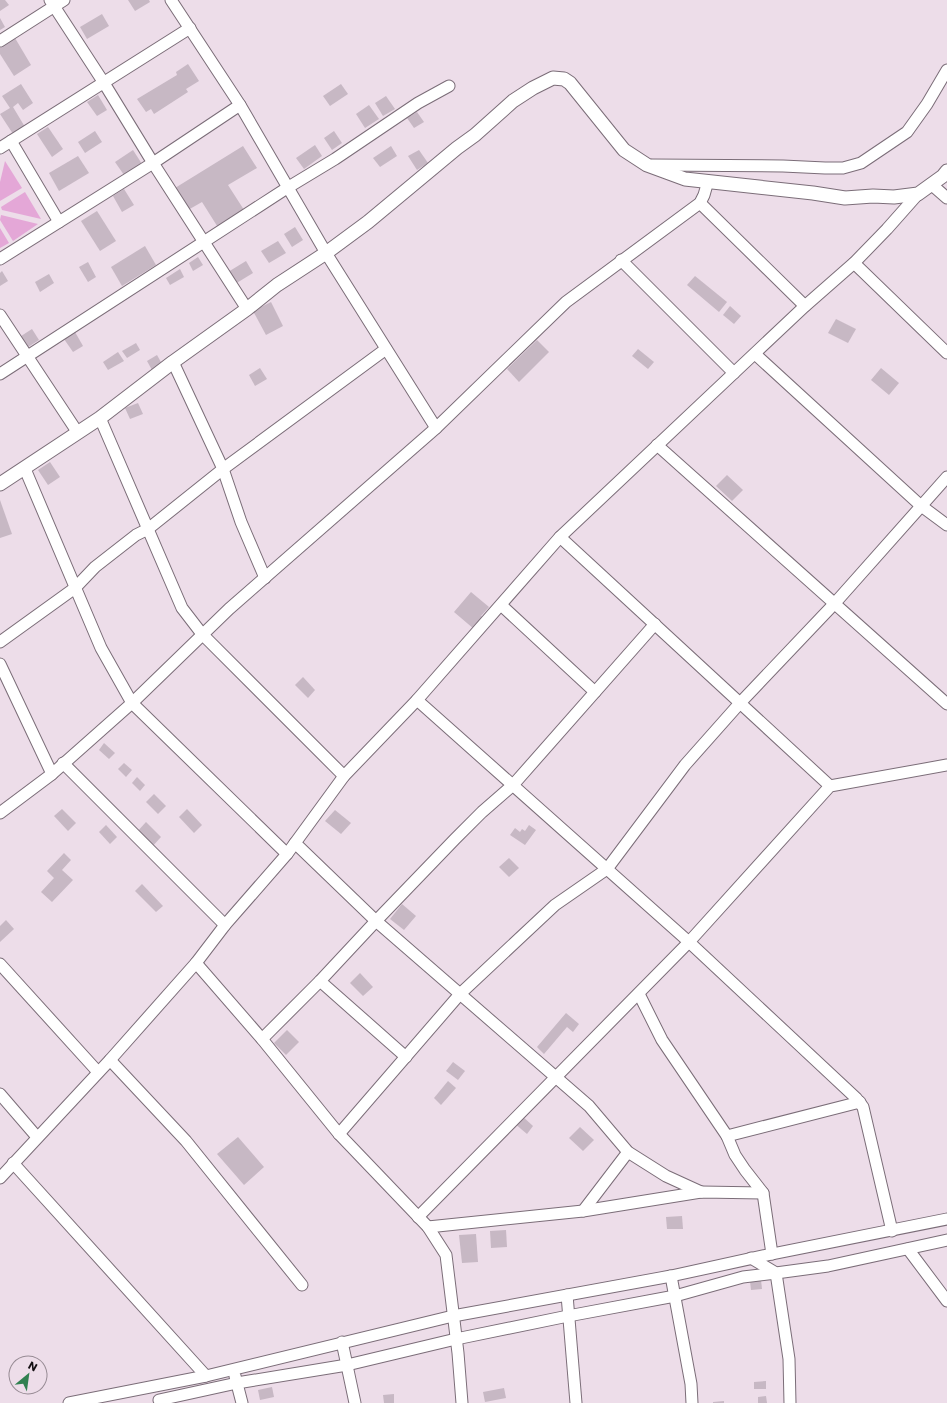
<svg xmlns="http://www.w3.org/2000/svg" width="947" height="1403" font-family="Poppins,sans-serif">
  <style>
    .green { fill: #e4a7d7 }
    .building { fill: #c7b8c4 }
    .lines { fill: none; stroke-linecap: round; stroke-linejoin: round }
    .minor-casing { stroke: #7b6d78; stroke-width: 13 }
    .tertiary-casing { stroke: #7b6d78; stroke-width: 15 }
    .minor { stroke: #fff; stroke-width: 11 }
    .tertiary { stroke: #fff; stroke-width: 13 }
  </style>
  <rect width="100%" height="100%" fill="#eddde9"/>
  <!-- green -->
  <g class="green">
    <path d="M5,161L22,188L0,201V182Z"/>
    <path d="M25,192L41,219L2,210L1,207Z"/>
    <path d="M1,215L38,224L13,241L0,220Z"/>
    <path d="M0,228L9,243L0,248Z"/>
  </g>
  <!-- building -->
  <g class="building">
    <path d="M0,0H5L9,5L0,11Z"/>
    <path d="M128,0H149L150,2L135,11Z"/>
    <path d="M102,14L109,26L87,39L80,27Z"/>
    <path d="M0,18L5,27L0,30Z"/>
    <path d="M15,38L31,65L14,76L0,54V48Z"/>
    <path d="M188,64L199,81L186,89L188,92L154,114L151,109L146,112L137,99L177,75L176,72Z"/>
    <path d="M21,84L33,103L23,110L18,103L13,107L25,127L13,134L0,114L10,108L2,96Z"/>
    <path d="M341,84L348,94L330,106L323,96Z"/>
    <path d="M98,95L107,110L97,116L87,102Z"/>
    <path d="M386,96L395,109L383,116L375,103Z"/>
    <path d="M369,105L379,119L365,128L356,114Z"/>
    <path d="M417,112L424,122L414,128L407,118Z"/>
    <path d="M48,127L63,149L52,157L37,134Z"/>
    <path d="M95,131L102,142L85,153L78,142Z"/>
    <path d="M334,131L342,143L332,150L324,138Z"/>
    <path d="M315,145L322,156L304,169L296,158Z"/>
    <path d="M243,146L257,168L228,185L246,213L219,229L202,202L188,210L175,188Z"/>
    <path d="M391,146L397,156L380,167L373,158Z"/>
    <path d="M133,150L142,164L124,175L115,162Z"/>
    <path d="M419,150L428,163L417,170L408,156Z"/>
    <path d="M78,156L89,173L59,191L49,173Z"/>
    <path d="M124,189L134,205L122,212L113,196Z"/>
    <path d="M97,211L116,241L100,251L81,221Z"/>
    <path d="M295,227L303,240L292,247L284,234Z"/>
    <path d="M278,241L286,253L269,263L261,251Z"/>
    <path d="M145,246L156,265L122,286L111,267Z"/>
    <path d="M198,257L203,265L193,271L189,263Z"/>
    <path d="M246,261L253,273L235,284L228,272Z"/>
    <path d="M88,262L96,277L88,282L79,267Z"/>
    <path d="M180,269L184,277L170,285L166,278Z"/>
    <path d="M2,271L8,281L0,286V273Z"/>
    <path d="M49,274L54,283L40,292L35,282Z"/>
    <path d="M695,276L727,302L719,312L687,285Z"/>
    <path d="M271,302L283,326L266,335L253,311Z"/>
    <path d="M730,306L741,316L734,324L723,315Z"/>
    <path d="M836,319L856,329L848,343L828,333Z"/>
    <path d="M32,329L39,340L25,349L18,338Z"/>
    <path d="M75,332L83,346L73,352L64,339Z"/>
    <path d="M537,340L549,352L519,382L507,369Z"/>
    <path d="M136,343L140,350L127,358L122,351Z"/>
    <path d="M638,349L654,362L648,369L632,356Z"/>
    <path d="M118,352L124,361L108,370L103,362Z"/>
    <path d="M157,355L162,364L152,370L147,361Z"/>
    <path d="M260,368L267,379L255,386L249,375Z"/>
    <path d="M881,368L899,383L889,395L871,380Z"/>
    <path d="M138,403L143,414L130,419L125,408Z"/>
    <path d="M50,462L60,477L48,485L38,470Z"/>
    <path d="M727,475L743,490L732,501L716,486Z"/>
    <path d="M0,500L12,534L0,538Z"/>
    <path d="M471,592L489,607L481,616L484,618L474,629L454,612Z"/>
    <path d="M303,677L315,690L308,698L295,685Z"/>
    <path d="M104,743L115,753L109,759L99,750Z"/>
    <path d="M124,763L132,770L126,777L118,769Z"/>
    <path d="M137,777L145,785L140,791L132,783Z"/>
    <path d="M154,794L166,806L158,814L146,802Z"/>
    <path d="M62,809L76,823L68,831L54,816Z"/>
    <path d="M187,809L202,825L194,833L179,817Z"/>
    <path d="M335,810L351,823L341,834L325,821Z"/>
    <path d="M146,822L161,837L151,848L136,833Z"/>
    <path d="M106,825L117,837L110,844L99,832Z"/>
    <path d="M529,825L536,830L525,845L510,835L515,828L520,832L522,829L525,831Z"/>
    <path d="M64,853L71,860L62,870L73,880L52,902L41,892L54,878L47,871Z"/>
    <path d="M509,858L519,868L509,877L499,867Z"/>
    <path d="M142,884L163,906L156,912L135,891Z"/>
    <path d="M402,904L416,916L404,930L390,919Z"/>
    <path d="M6,920L14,929L0,942V926Z"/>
    <path d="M360,973L373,987L363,996L350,983Z"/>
    <path d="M566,1013L579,1024L573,1032L567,1027L544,1054L537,1047Z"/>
    <path d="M287,1030L299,1042L286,1055L274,1043Z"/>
    <path d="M453,1062L465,1071L458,1080L446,1071Z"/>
    <path d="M448,1081L456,1088L441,1105L434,1098Z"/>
    <path d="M521,1115L533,1126L527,1134L514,1123Z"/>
    <path d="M580,1127L594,1140L583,1151L569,1138Z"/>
    <path d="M238,1137L264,1167L244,1185L217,1154Z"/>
    <path d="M682,1216L683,1229H667L666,1217Z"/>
    <path d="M506,1230L507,1247L491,1248L490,1231Z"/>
    <path d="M476,1234L478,1262L462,1263L459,1235Z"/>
    <path d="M761,1280L762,1289L751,1290L750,1281Z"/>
    <path d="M766,1381V1389H754V1382Z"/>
    <path d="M272,1387L274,1397L260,1400L258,1390Z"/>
    <path d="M504,1388L506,1398L485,1402L483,1392Z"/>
    <path d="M394,1394V1403H384L383,1395Z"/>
    <path d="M766,1396L767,1403H758V1397Z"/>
    <path d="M724,1401V1403H713V1402Z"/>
  </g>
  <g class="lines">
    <!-- minor casing -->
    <g class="minor-casing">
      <g id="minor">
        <path d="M50,0L104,83L153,163L247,309"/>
        <path d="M171,0L240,105L326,253L436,428"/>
        <path d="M0,41L64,0"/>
        <path d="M11,141L59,222"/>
        <path d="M0,148L190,28"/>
        <path d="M652,165L783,166L825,168H843L861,163L907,132L927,104L947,70"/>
        <path d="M931,184L947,198"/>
        <path d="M700,203L805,306"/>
        <path d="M0,259L153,163L240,105"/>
        <path d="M621,260L734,373"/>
        <path d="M854,263L947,353"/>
        <path d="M0,315L78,433"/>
        <path d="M755,354L920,505L947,525"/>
        <path d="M173,362L223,469L241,522L265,578"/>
        <path d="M0,374L287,188L335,159L418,103L449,86"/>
        <path d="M100,418L182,608L202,634L344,776"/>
        <path d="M657,445L947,704"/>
        <path d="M25,469L101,648L132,703L287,854"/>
        <path d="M560,537L830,786"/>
        <path d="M501,605L595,692"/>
        <path d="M0,642L75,588L95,567L136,535L148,529L223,469L386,349"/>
        <path d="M0,664L52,774"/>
        <path d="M417,700L689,942L856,1098L863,1107L892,1231"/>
        <path d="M63,763L225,925"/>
        <path d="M0,813L52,774L132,703L229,609L436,428L566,302L700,203L704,195L708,181"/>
        <path d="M295,843L376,921L589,1106L628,1152L666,1176L701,1192"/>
        <path d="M196,963L262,1039L339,1134L428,1227L446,1255L458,1353L462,1403"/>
        <path d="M0,964L98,1072"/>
        <path d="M320,981L406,1057"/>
        <path d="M639,994L662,1040L727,1136"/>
        <path d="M262,1039L320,981L376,921L455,839L482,812L513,785L655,624"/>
        <path d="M110,1060L186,1141L302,1285"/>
        <path d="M0,1094L37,1137"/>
        <path d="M339,1134L460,994L555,905L607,869L685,765L740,703L835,603L947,477"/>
        <path d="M13,1163L206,1376"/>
        <path d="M0,1178L110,1060L196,963L225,925L287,854L344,776L417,700L560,537L805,306L854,263L887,229L918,194"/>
        <path d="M583,1211L628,1152"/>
        <path d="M418,1217L689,942L830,786L947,765"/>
        <path d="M428,1227L583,1211L701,1192L763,1193"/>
        <path d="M908,1249L947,1301"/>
        <path d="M772,1254L763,1193L745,1170L735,1155L727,1136L860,1102"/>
        <path d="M751,1258L776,1273L828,1266L947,1240"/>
        <path d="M671,1276L691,1384L692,1403"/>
        <path d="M567,1295L576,1403"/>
        <path d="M342,1342L355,1403"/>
        <path d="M235,1376L242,1403"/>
        <path d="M159,1400L237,1383L347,1365L456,1339L568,1316L675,1296L743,1277L776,1273L789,1359L790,1403"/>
        <path d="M69,1403L206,1376L453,1316L671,1276L772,1254L947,1219"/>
      </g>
    </g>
    <!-- tertiary casing -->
    <g class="tertiary-casing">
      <path id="tertiary" d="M0,484L100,418L173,362L247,309L277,285L326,253L368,222L457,148L475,135L513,101L533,88L553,78L564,79L570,83L624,150L647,165L685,179L813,193L845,198L873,196L894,197L918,194L943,176L947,171"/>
    </g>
    <!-- minor -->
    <use href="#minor" class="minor"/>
    <!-- tertiary -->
    <use href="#tertiary" class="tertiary"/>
  </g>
  <!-- north arrow -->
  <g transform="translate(28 1375) rotate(29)"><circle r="19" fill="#eddde9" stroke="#978b94"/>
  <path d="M0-3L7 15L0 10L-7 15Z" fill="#308050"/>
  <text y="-6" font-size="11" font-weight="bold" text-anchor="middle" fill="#151014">N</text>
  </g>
</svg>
